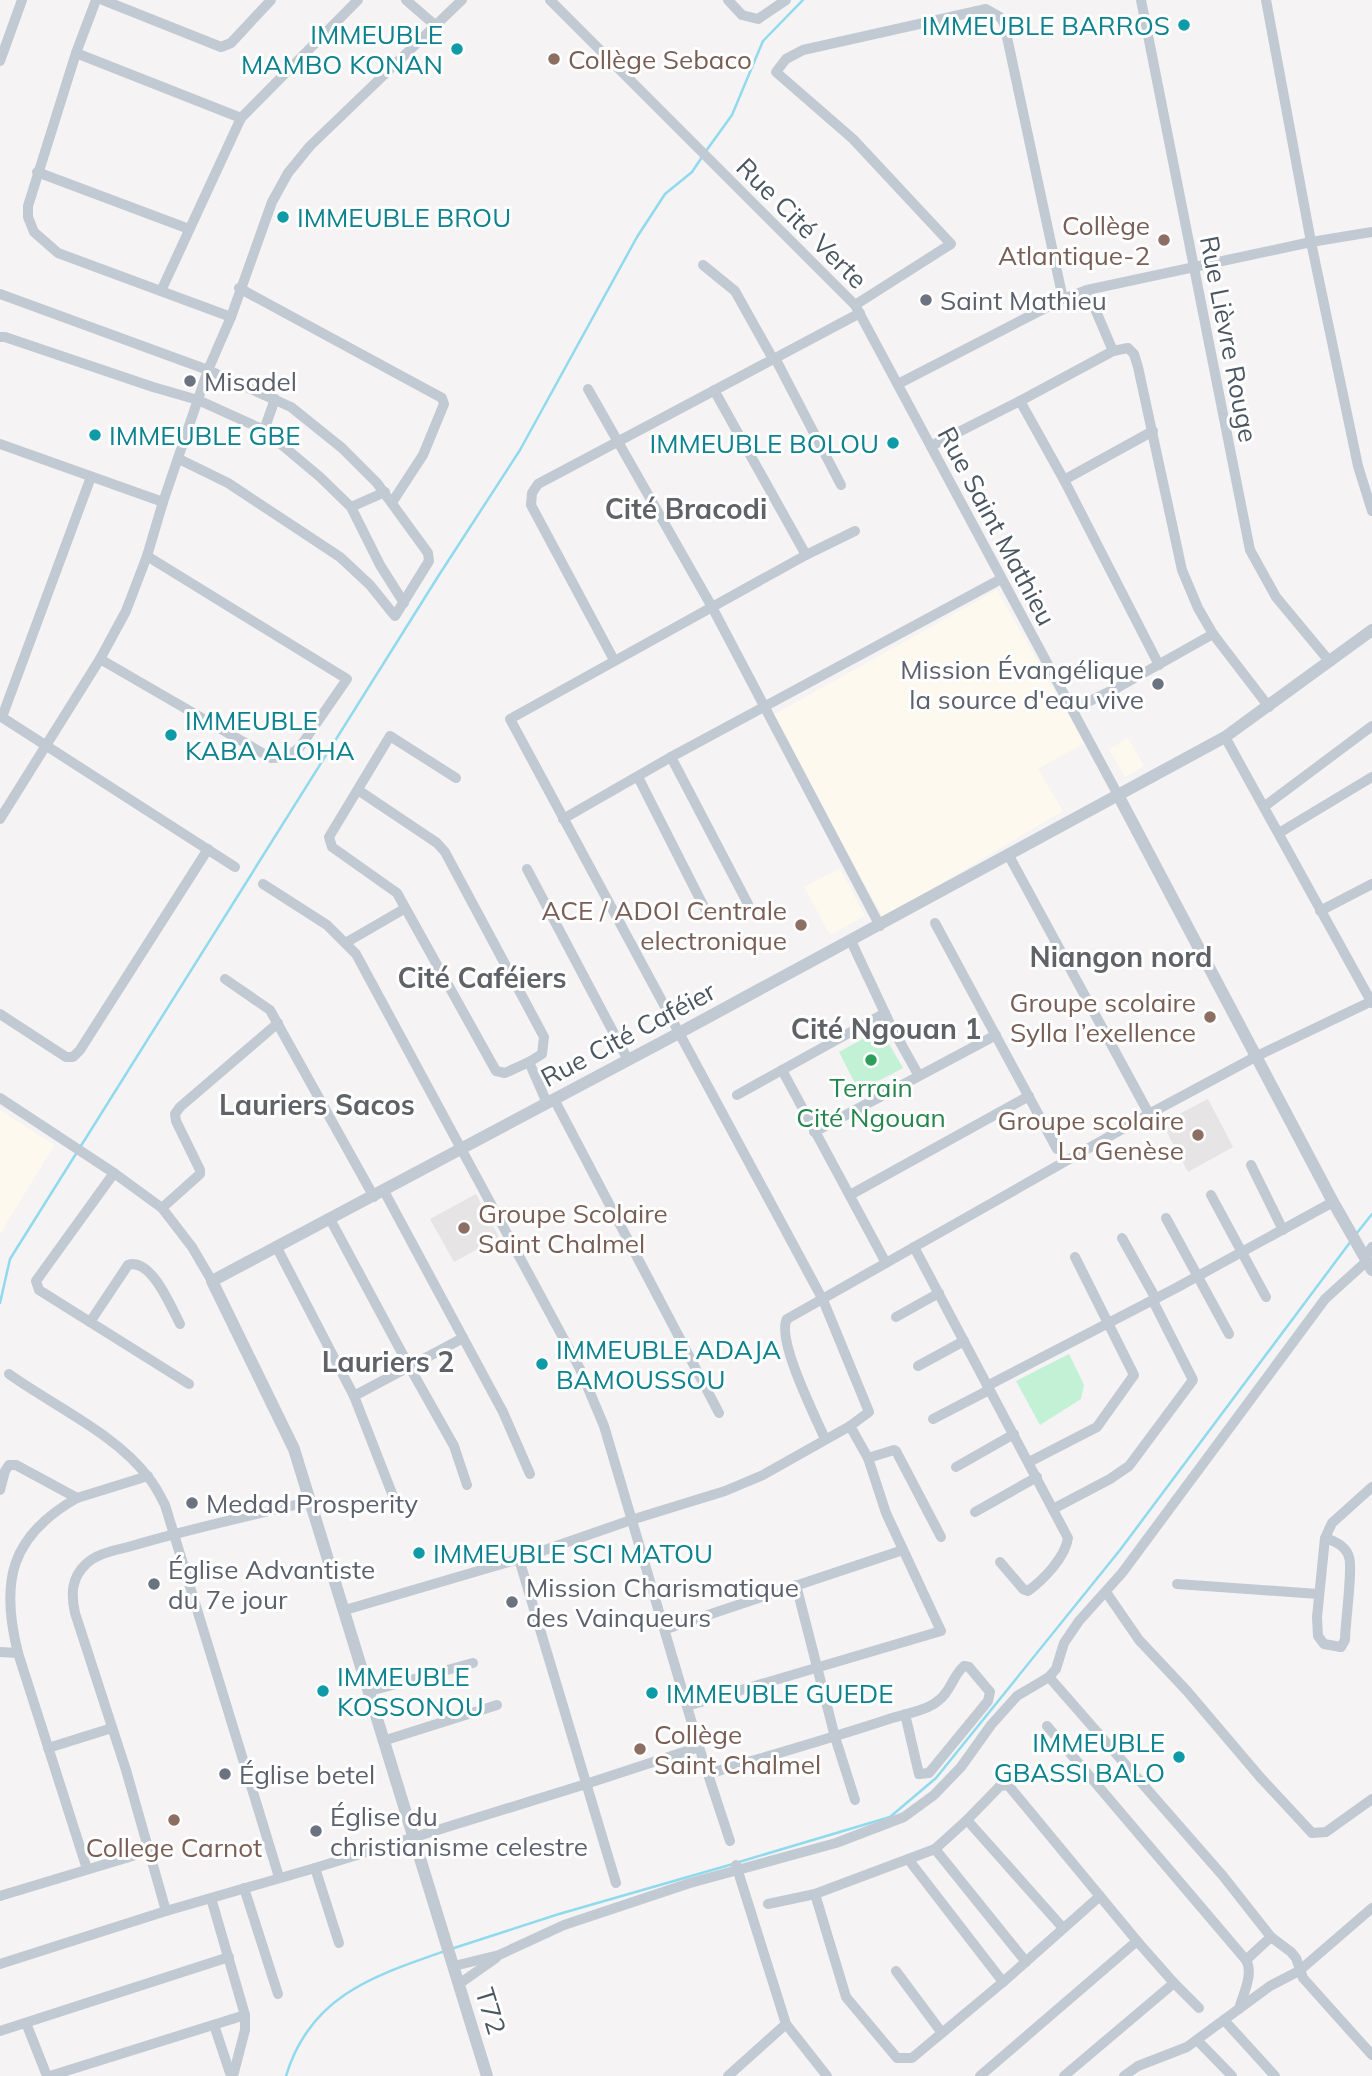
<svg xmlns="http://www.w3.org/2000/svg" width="1372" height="2076" font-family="Mulish,sans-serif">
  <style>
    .commercial { fill: #fdf9ef }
    .education { fill: #e6e4e5 }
    .green { fill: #c3f1d5 }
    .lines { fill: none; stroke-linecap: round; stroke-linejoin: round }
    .stream { stroke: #90daee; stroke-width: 2.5 }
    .minor { stroke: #c1cad2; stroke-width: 10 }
    .tertiary { stroke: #c1cad2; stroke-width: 12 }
    .culture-dot { fill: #0f9aa8; stroke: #fff; stroke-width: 2.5 }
    .education-dot { fill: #8d6e63; stroke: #fff; stroke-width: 2.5 }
    .worship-dot { fill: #6b7280; stroke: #fff; stroke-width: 2.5 }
    .leisure-dot { fill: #2e9e5b; stroke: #fff; stroke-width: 2.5 }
    .labels { text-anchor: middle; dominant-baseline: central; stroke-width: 6; stroke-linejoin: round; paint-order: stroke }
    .culture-label { font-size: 26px; fill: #0d838f; stroke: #fff; text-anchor: start }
    .education-label { font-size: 26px; fill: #785e54; stroke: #fff; text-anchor: end }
    .street-label { font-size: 26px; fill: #4a5661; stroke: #fff }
    .worship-label { font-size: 26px; fill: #5b616d; stroke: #fff; text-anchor: start }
    .leisure-label { font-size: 26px; fill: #27864d; stroke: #fff }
    .neighbourhood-label { font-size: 28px; font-weight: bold; fill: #5f6368; stroke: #fff }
  </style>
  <rect width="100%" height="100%" fill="#f5f3f3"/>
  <!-- commercial -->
  <g class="commercial">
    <path d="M997,590L1084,743L1038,769L1063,811L883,918L773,715Z"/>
    <path d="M1128,738L1144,766L1125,777L1109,749Z"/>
    <path d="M840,868L865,916L830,935L804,887Z"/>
    <path d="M0,1110L55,1145L0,1234Z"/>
  </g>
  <!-- education -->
  <g class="education">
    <path d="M1208,1099L1233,1147L1188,1172L1162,1123Z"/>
    <path d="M476,1194L499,1237L454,1262L430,1219Z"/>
  </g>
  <!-- green -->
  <g class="green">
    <path d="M877,1031L882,1032L903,1068L859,1091L839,1052Z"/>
    <path d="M1069,1354L1084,1385L1081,1399L1040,1425L1016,1381Z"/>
  </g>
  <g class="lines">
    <!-- stream -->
    <g class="stream">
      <path d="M706,151L732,115L763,41L803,0"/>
      <path d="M1357,1233L1372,1214"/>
      <path d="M0,1303L10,1259L439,575L520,450L637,237L665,194L692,172L702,157"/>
      <path d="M739,1862L890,1817L936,1778L1120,1550L1351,1241"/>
      <path d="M451,1949L559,1914L733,1864"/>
      <path d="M286,2076C310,1996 373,1976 445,1951"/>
    </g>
    <!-- minor -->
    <g class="minor">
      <path d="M96,0L76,53L28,206V217L34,232L58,253L231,317"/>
      <path d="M103,0L221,47L231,43L271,0"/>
      <path d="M406,0L436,26"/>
      <path d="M550,0L855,305L1118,795"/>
      <path d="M728,0L742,15L758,19L786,0"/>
      <path d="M1141,0L1250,550L1276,597L1330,662"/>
      <path d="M1266,0L1311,242L1358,466L1372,511"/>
      <path d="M76,53L241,118"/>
      <path d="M0,61L22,0"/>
      <path d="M37,172L189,229"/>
      <path d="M703,265L735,291L773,359"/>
      <path d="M239,288L442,398L444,404L423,455L393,501"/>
      <path d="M1087,290L1113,351L1020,401L1064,480L1159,665"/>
      <path d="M161,291L241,118L358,0"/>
      <path d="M0,294L208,370L291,407L342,448L377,483L428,553L429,561L395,616L370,585L340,557L228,483L179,459"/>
      <path d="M855,305L951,244L853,139L776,72L786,59L803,50L986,9L1000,17L1004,23L1063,299"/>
      <path d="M0,337H5L153,387L198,400L264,430L320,477L351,507L380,565L404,603"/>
      <path d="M1113,351L1128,348L1134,354L1138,367L1182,570L1198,608L1213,634L1269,707"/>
      <path d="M775,358L841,485"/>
      <path d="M898,384L1063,299L1087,290L1311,242L1372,232"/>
      <path d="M588,389L712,607L880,926"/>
      <path d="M714,390L806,555"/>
      <path d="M264,430L275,399"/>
      <path d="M0,444L163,502"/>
      <path d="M931,446L1020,401"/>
      <path d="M1064,480L1153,431"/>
      <path d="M351,507L385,492"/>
      <path d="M100,659L271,758L287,757L300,747L347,679L147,556"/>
      <path d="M614,660L531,505L532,493L538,484L860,313"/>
      <path d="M1073,709L1117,688L1213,634"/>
      <path d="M0,716L235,867"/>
      <path d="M2,717L91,477"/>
      <path d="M1225,737L1372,1003"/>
      <path d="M671,757L748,904"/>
      <path d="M638,777L705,909"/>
      <path d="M456,778L390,736L329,837L332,847L397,893L496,1071L505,1073L529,1062"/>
      <path d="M358,790L437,843L445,852L544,1037L542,1054L529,1062L547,1103"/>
      <path d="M1265,806L1372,726"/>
      <path d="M0,819L100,659L126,611L147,556L163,502L208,370L231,317L272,202L288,173L310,146L462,0"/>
      <path d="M563,819L671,757L1001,579"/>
      <path d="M1279,833L1372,777"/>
      <path d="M1008,854L1149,1114L1257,1056L1372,1001"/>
      <path d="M527,869L628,1060"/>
      <path d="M1320,911L1372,884"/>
      <path d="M935,923L1057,1149"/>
      <path d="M851,941L891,1026L919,1076"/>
      <path d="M347,942L404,909"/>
      <path d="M225,979L270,1010L374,1197"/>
      <path d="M0,1014L66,1057H73L80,1050L208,849"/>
      <path d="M782,1070L886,1263L1149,1114"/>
      <path d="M737,1095L885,1013"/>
      <path d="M0,1098L114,1173L162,1208L192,1247L212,1281"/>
      <path d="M554,1099L719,1413"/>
      <path d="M814,1132L996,1035"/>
      <path d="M1251,1165L1283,1230"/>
      <path d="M114,1173L36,1281L39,1290L189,1384"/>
      <path d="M384,1191L503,1412L530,1474"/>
      <path d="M850,1195L1029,1096"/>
      <path d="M1211,1195L1266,1297"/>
      <path d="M162,1208L200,1174V1170L176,1121L175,1114L180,1107L278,1023"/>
      <path d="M1166,1218L1229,1334"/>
      <path d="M330,1219L409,1366L454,1446L467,1485"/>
      <path d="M1122,1238L1156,1299"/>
      <path d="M276,1246L354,1396L393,1496"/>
      <path d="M914,1247L1068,1538C1065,1558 1043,1580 1028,1591L1023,1589L1000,1562"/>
      <path d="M1365,1258L1372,1247"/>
      <path d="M896,1317L939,1293"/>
      <path d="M90,1322L128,1265C151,1257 171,1307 180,1324"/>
      <path d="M918,1366L964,1341"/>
      <path d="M9,1374C52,1405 116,1434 148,1477C155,1485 160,1495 165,1505L279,1877"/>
      <path d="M987,1386L1176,1288L1333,1202"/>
      <path d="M354,1396L463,1338"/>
      <path d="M933,1419L989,1390"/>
      <path d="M825,1439C815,1416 776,1339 787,1319L886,1263"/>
      <path d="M868,1458L894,1450L896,1451L941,1537"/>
      <path d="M1029,1462L1097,1427L1134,1375L1075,1257"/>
      <path d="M956,1467L1014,1434"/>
      <path d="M0,1490L5,1471L9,1465H16L77,1498L148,1476"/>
      <path d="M77,1498C10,1536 0,1582 18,1653L87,1869"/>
      <path d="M1053,1509L1110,1479L1129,1466L1193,1380L1153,1301"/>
      <path d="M975,1512L1037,1477"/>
      <path d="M1325,1538C1335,1541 1346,1546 1349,1557C1353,1569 1345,1624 1345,1640L1341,1647L1324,1644L1318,1636L1317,1617L1325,1538L1332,1523L1372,1487"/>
      <path d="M519,1559L616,1883"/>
      <path d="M1177,1584L1318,1594"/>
      <path d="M796,1585L835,1737L855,1800"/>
      <path d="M1106,1592L1139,1640L1187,1691L1260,1777L1312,1833L1326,1832L1372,1799"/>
      <path d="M345,1610L519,1559L631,1520L725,1491L763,1475L850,1426L869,1412L823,1300L510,719L806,555L855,531"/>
      <path d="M666,1629L903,1550"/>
      <path d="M0,1652L18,1653"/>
      <path d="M1049,1677L1056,1669L1064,1643L1079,1621L1122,1573L1325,1299L1367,1261"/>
      <path d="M370,1691L473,1663"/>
      <path d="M687,1706L941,1631L886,1513L868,1458L850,1426"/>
      <path d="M1047,1726L1246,1960C1254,1974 1243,1994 1239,2009"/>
      <path d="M386,1740L497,1705"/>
      <path d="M699,1747L730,1841"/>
      <path d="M48,1748L112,1728"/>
      <path d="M708,1774C768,1756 829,1739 889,1719C904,1714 927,1711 939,1700C951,1691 953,1675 964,1666L969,1667L990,1692L988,1701L929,1773L919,1774L905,1714"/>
      <path d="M967,1820L1063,1928"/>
      <path d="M935,1849L1026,1962"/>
      <path d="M908,1859L1003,1982"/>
      <path d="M736,1865L786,2024L827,2076"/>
      <path d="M315,1868L339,1943"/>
      <path d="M244,1888L278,1994"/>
      <path d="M815,1894L846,1997L897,2058H912L1003,1982L1100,1896"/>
      <path d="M0,1896L149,1851"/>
      <path d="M211,1898L245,2015V2030L233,2076"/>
      <path d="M768,1904L815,1894L935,1849L967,1820L1000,1786L1008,1785L1137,1941L1174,1983L1199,2008"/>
      <path d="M166,1911L126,1770L75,1613C71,1595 71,1578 86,1564C98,1552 119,1550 135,1545C193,1528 253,1515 312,1501"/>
      <path d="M1246,1960L1271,1937"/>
      <path d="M0,1964L166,1911L315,1868L586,1784L699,1747L604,1426L580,1369L356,954L327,925L263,884"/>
      <path d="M454,1966L499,1955L564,1925L690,1883L836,1843L904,1817L934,1795L961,1767L991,1725L1017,1696L1049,1677L1223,1876L1271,1937L1291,1952L1296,1958L1303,1978L1372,2055"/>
      <path d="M896,1971L942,2033"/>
      <path d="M459,1984L496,1958"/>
      <path d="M1224,2020L1275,2076"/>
      <path d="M26,2023L47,2076"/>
      <path d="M214,2025L231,2076"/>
      <path d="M0,2031L229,1957"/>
      <path d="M1197,2040L1232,2076"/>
      <path d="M50,2076L245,2015"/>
      <path d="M728,2076L786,2024"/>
      <path d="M980,2076L1137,1941"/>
      <path d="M1064,2076L1174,1983"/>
      <path d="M1124,2076L1138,2066L1187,2047L1270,1986L1299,1971L1372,1908"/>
    </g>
    <!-- tertiary -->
    <g class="tertiary">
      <path d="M1118,795L1333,1202L1372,1270"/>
      <path d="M487,2076L294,1449L212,1281L679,1033L1225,737L1372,630"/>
    </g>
  </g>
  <!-- markers -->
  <g class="culture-dot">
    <circle cx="1184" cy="25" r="7"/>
    <circle cx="457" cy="49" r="7"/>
    <circle cx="283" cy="217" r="7"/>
    <circle cx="95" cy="435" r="7"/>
    <circle cx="893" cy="443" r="7"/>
    <circle cx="171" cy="735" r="7"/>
    <circle cx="542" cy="1364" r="7"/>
    <circle cx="419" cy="1553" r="7"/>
    <circle cx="323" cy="1691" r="7"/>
    <circle cx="652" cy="1693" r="7"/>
    <circle cx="1179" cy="1757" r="7"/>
  </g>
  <g class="education-dot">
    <circle cx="554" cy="59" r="7"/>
    <circle cx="1164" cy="240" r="7"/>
    <circle cx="801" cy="925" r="7"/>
    <circle cx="1210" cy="1017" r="7"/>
    <circle cx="1198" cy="1135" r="7"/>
    <circle cx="464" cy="1228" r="7"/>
    <circle cx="640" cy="1749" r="7"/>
    <circle cx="174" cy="1820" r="7"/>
  </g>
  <g class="worship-dot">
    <circle cx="926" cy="300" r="7"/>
    <circle cx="190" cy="381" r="7"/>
    <circle cx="1158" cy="684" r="7"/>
    <circle cx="192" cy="1503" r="7"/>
    <circle cx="154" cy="1584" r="7"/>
    <circle cx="512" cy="1602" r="7"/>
    <circle cx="225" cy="1774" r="7"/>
    <circle cx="316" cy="1831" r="7"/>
  </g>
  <circle class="leisure-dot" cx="871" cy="1060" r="7"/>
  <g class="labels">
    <!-- culture labels -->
    <g class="culture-label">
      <text x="1170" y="25" text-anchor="end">IMMEUBLE BARROS</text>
      <text x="443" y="34" text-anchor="end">IMMEUBLE<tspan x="443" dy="30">MAMBO KONAN</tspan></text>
      <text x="297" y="217">IMMEUBLE BROU</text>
      <text x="109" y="435">IMMEUBLE GBE</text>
      <text x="879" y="443" text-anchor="end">IMMEUBLE BOLOU</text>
      <text x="185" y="720">IMMEUBLE<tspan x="185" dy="30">KABA ALOHA</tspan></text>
      <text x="556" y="1349">IMMEUBLE ADAJA<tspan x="556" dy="30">BAMOUSSOU</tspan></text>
      <text x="433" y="1553">IMMEUBLE SCI MATOU</text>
      <text x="337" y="1676">IMMEUBLE<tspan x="337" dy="30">KOSSONOU</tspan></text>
      <text x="666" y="1693">IMMEUBLE GUEDE</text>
      <text x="1165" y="1742" text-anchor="end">IMMEUBLE<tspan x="1165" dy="30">GBASSI BALO</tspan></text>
    </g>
    <!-- education labels -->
    <g class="education-label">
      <text x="568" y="59" text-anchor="start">Collège Sebaco</text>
      <text x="1150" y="225">Collège<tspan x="1150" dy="30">Atlantique-2</tspan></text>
      <text x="787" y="910">ACE / ADOI Centrale<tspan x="787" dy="30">electronique</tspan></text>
      <text x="1196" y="1002">Groupe scolaire<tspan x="1196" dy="30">Sylla l’exellence</tspan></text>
      <text x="1184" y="1120">Groupe scolaire<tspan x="1184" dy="30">La Genèse</tspan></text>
      <text x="478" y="1213" text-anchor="start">Groupe Scolaire<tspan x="478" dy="30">Saint Chalmel</tspan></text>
      <text x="654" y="1734" text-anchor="start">Collège<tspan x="654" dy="30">Saint Chalmel</tspan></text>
      <text x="174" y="1847" text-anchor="middle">College Carnot</text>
    </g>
    <!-- street labels -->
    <g class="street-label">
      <text transform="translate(802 223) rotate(45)">Rue Cité Verte</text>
      <text transform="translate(1229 339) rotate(79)">Rue Lièvre Rouge</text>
      <text transform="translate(997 526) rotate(62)">Rue Saint Mathieu</text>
      <text transform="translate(628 1034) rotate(-28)">Rue Cité Caféier</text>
      <text transform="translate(491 2011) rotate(73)">T72</text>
    </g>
    <!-- worship labels -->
    <g class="worship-label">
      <text x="940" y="300">Saint Mathieu</text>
      <text x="204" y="381">Misadel</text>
      <text x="1144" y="669" text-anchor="end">Mission Évangélique<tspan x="1144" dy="30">la source d'eau vive</tspan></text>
      <text x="206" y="1503">Medad Prosperity</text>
      <text x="168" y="1569">Église Advantiste<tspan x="168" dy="30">du 7e jour</tspan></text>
      <text x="526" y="1587">Mission Charismatique<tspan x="526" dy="30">des Vainqueurs</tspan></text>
      <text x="239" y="1774">Église betel</text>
      <text x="330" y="1816">Église du<tspan x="330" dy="30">christianisme celestre</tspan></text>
    </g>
    <!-- leisure labels -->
    <g class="leisure-label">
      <text x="871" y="1087">Terrain<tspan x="871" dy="30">Cité Ngouan</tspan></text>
    </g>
    <!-- neighbourhood labels -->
    <g class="neighbourhood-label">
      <text x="686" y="508">Cité Bracodi</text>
      <text x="1121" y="956">Niangon nord</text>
      <text x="482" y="977">Cité Caféiers</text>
      <text x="886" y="1028">Cité Ngouan 1</text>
      <text x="317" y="1104">Lauriers Sacos</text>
      <text x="388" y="1361">Lauriers 2</text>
    </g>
  </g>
</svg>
